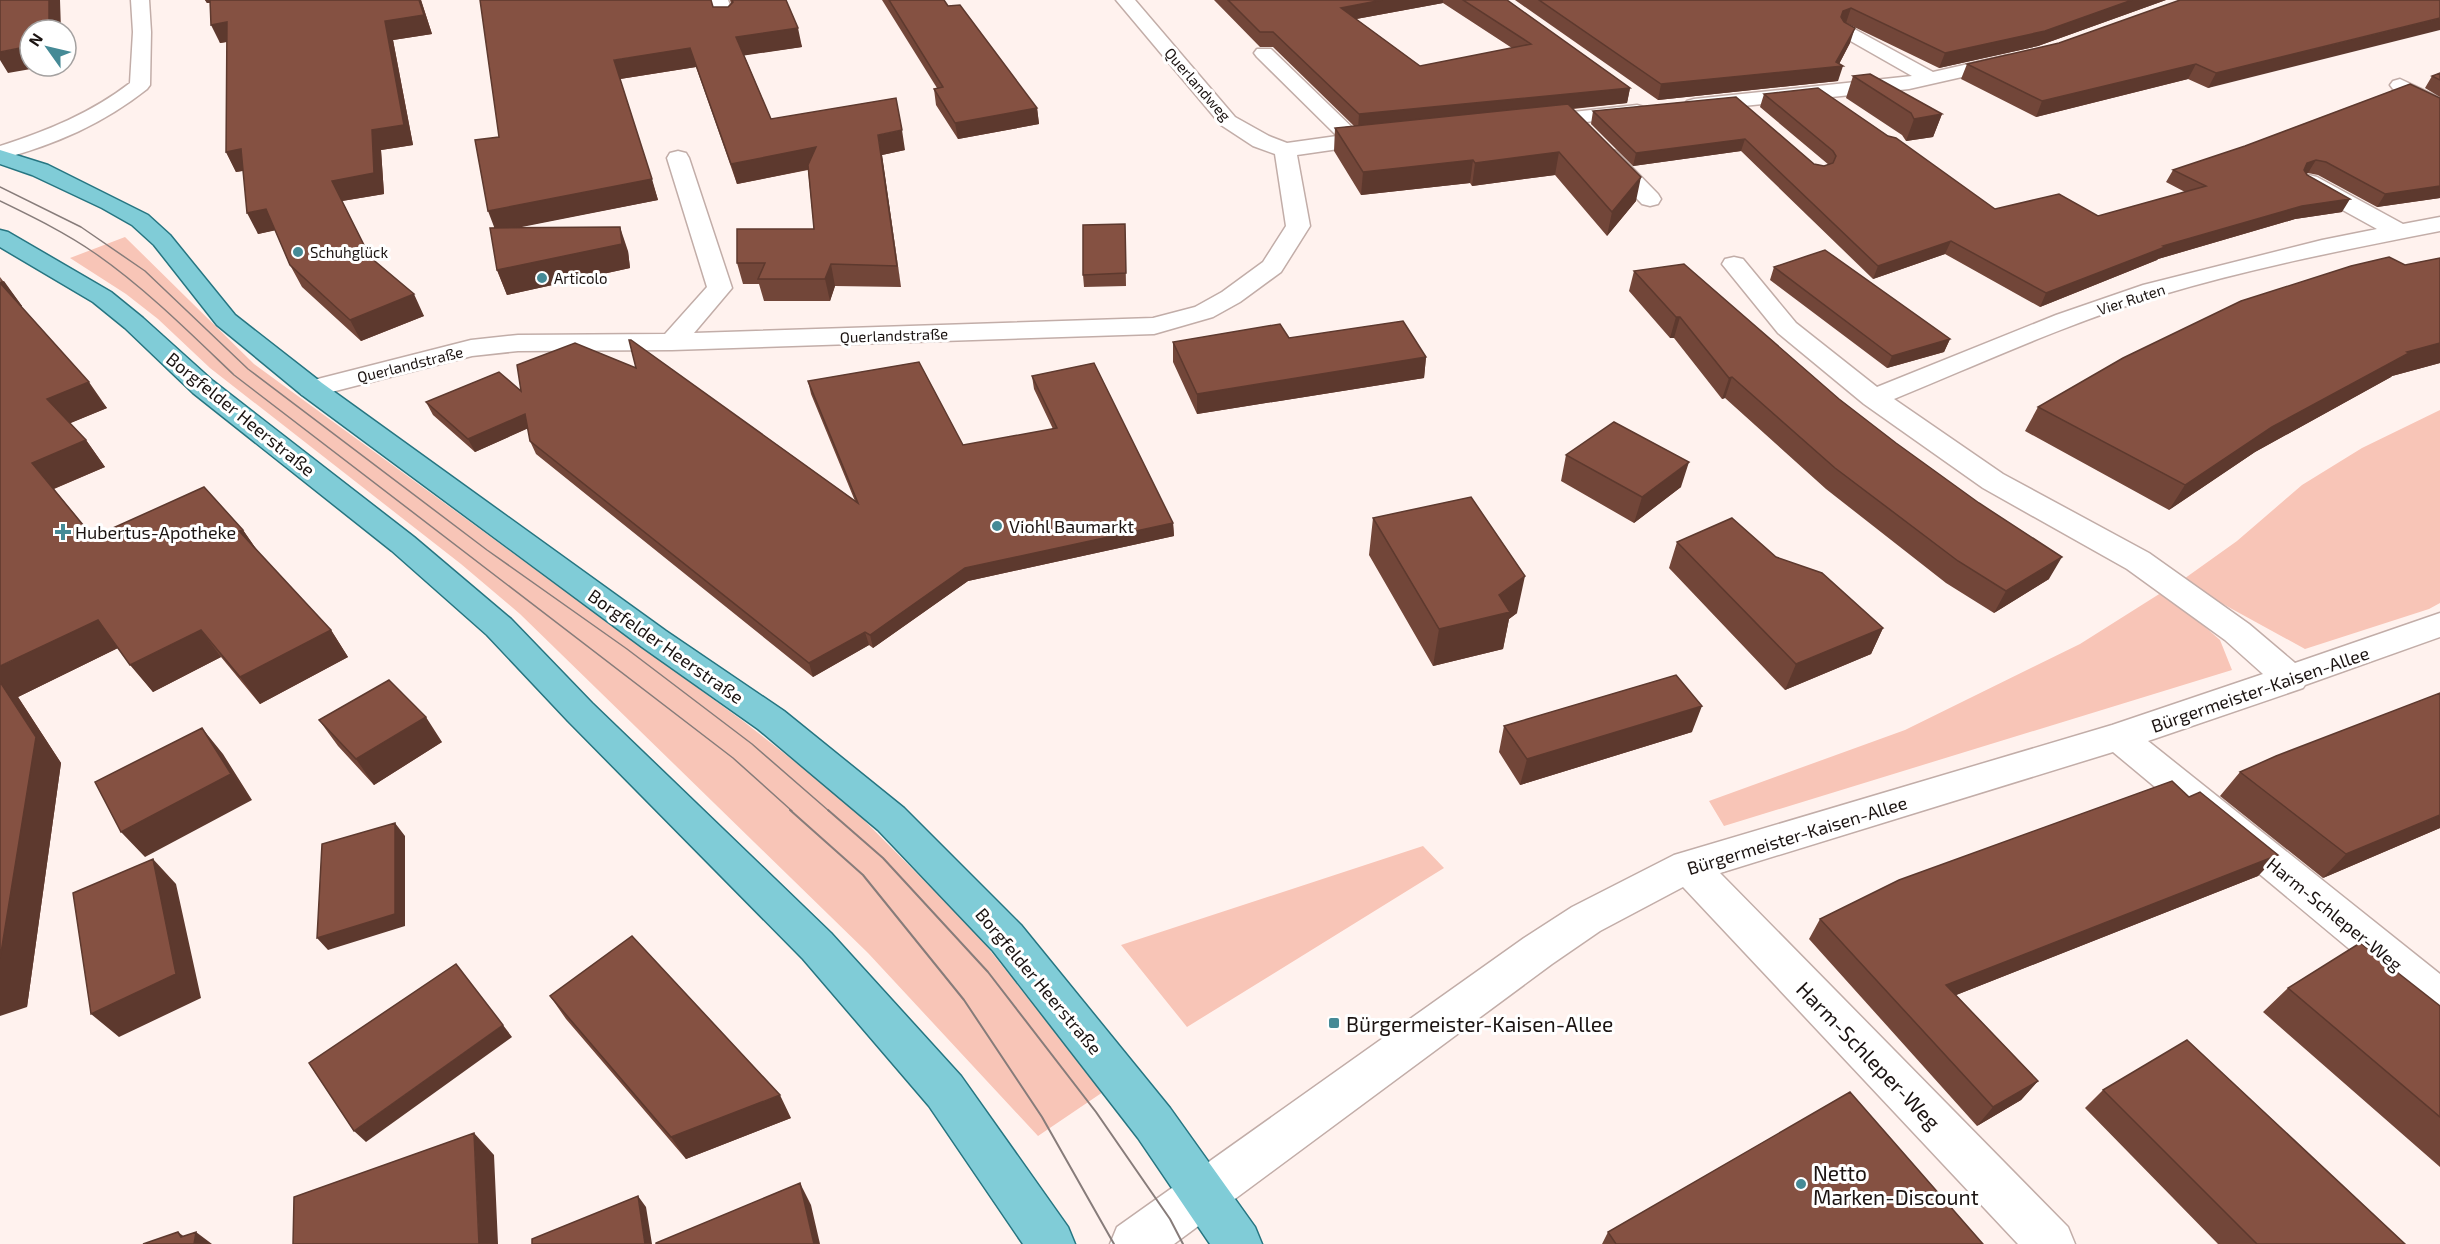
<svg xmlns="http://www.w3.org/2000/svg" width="2440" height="1244" viewBox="0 0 2440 1244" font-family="'Exo 2',sans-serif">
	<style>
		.green { fill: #f8c5b7 }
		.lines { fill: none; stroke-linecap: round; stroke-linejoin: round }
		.minor-casing { stroke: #c2ada8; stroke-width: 3 }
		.major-casing { stroke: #267581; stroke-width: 3 }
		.minor { fill: #fff; fill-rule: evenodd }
		.major { fill: #80ccd7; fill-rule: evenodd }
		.tram-far1 { stroke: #877c7a; stroke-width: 1.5 }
		.tram { stroke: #877c7a; stroke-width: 2 }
		.wall { fill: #724639; fill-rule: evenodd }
		.shaded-wall { fill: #5d392e }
		.building { fill: #855142; stroke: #5d392e; stroke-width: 1.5 }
		.poi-dot { fill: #458a96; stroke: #fff; stroke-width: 2 }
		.labels { text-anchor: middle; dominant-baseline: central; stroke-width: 6; stroke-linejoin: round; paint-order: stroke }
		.far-street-label { font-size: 15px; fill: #1b1311; stroke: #fff }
		.far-poi-label { font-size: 15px; fill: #1b1311; stroke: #fff; text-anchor: start }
		.street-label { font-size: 18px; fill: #1b1311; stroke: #fff }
		.poi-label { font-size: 18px; fill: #1b1311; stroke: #fff; text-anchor: start }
		.near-poi-label { font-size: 21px; fill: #1b1311; stroke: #fff; text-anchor: start }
		.near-street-label { font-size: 21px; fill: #1b1311; stroke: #fff }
	</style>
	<rect width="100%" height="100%" fill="#fff2ee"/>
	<path class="green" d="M125,237L254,364L743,721L846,802L976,933L1103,1092L1038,1136L868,953L520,614L461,564L210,368L158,319L126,294L70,258Z
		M2440,410V603L2429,609L2305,649L2181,581L2237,541L2302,485L2362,448Z
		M2164,591L2220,640L2232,670L1724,826L1709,801L1905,730L2080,644Z
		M1423,846L1444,868L1187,1027L1121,945Z"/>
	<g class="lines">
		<defs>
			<path id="minor" d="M131,0H149L151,32L150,85L147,89C104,123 53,146 0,159V146C47,131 91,113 130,83L133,32Z
				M710,0H728L735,19L733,23H719Z
				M1116,0H1135L1235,117L1269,136L1287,143L1337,136L1257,57L1254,53L1257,49H1271L1359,134L1380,131L1388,132L1391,137L1388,142L1380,143L1297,155L1310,226L1281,272L1240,302L1213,317L1154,334L672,350L518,351L472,356L312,397L302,395L298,389L302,383L471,340L518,335L665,334L707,287L667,158L670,153L678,151L686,153L689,158L732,288L694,333L1153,318L1195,307L1222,292L1263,262L1286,226L1275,154L1253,146L1221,125Z
				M1847,25L1933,72L2008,55L2015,57L2018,61L2015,65L1909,89L1694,111L1687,109L1684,105L1687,101L1694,99L1912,76L1840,35L1838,31L1840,27Z
				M2400,79L2440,98V112L2393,89L2390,85L2393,81Z
				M1637,105L1644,107L1647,111L1644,115L1536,128L1529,126L1526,122L1529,118L1536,116Z
				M1608,149L1616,151L1658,194L1661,199L1658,204L1650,206L1642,204L1600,161L1597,156L1600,151Z
				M2309,175L2317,177L2403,224L2440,217V231C2347,249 2252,268 2161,295C2070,322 1982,363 1894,399L2003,474L2149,553L2249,624L2295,663L2440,613V637L2305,685L2303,688L2148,741L2440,974V1018L2425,1012L2113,752L1720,873L2068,1227L2075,1244H2018L1683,887L1600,931L1552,964L1174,1244H1110L1117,1227L1524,938L1572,907L1674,855L2112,725L2263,674L2225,640L2127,569L1983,488L1864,404L1778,333L1722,264L1725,259L1734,257L1743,259L1796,323L1877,387L2056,315L2143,285L2322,240L2377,229L2301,187L2298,182L2301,177Z"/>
			<path id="major" d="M0,150L48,165L148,215L170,235L235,315L322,383L666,631L784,711L904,808L1021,925L1170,1108L1255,1227L1262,1244H1210L1138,1138L993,951L878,830L758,729L642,647L302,395L217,325L154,245L132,225L102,208L32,175L0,164Z
				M0,230L8,232L111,292L143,318L213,381L414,537L511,619L592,703L831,933L961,1076L1068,1227L1075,1244H1023L929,1106L803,959L568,721L487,635L392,551L193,393L125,328L93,302L0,247Z"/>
		</defs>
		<use href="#minor" class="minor-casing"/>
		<use href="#major" class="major-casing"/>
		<use href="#minor" class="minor"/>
		<use href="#major" class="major"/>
		<path class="tram-far1" d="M0,187L81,227L145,271L248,369L487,550L627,649L752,744L829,811
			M0,201C33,217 66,233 96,254C146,289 190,333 234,375L733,758L792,811"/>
		<path class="tram" d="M790,810L863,875L964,1000L1042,1117L1114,1244
			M828,810L883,858L988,972L1096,1112L1170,1219L1183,1244"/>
	</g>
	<path class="wall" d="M205,0H421L432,34L393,40L413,145L381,150L384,194L342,201L370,257L424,316L361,341L302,287L290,265L275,230L258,234L243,171L236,172L226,152L227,42L220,43L210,3H207Z
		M730,0H786L802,47L744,55L771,119L905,150L882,155L901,287L835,286L830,301H764L759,284H743L737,263L814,229L808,170L737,184L696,67L620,79L658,200L518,227L628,251L630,268L507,295L497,270L494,227L499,137L713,7H728L731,3Z
		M882,0H944L948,6L1037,108L1039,124L958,139L936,105L934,89L937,88Z
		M1214,0H1507L1630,88L1627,103L1573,109L1636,201L1607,236L1555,175L1472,186L1470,183L1361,195L1334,151L1335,128L1354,126L1273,47H1260ZM1443,3L1512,48L1420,66L1356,19Z
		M1515,0H2166L2038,46L1939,68L1846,23H1845L1850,43L1839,64L1838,81L1658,100Z
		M2440,0L2208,88L2188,79L2036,117L1961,79L1967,64L2059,43Z
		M2440,73V97L2425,88L2432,76Z
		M1853,76L1942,114L1933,137L1906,141L1902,135L1846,98Z
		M1764,94L1995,209L2098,216L2185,192L2166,182L2173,170L2440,98V198L2377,207L2318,175L2308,173L2306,174L2342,212L2295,219L2158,259L2157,260L2040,307L1945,254L1873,279L1741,151L1633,166L1591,124L1593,111L1736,97L1814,164L1824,166L1829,165L1760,107Z
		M1125,224L1126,286L1084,287L1083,275Z
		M2440,258V363L2392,376L2391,377L2255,452L2169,510L2025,431L2038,407L2405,265Z
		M1774,267L1950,339L1944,352L1887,368L1770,280Z
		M1634,271L1839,399L2049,579L1994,613L1946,583L1826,489L1725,398L1722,399L1674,338H1670L1629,291Z
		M0,277L22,306L21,307L107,408L70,423L86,440L105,467L54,489L93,537L243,530L259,553L331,630L348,657L260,704L221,657L153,692L118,648L18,697L61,763L27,1007Z
		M1289,338L1426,357L1424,378L1197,414L1173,362V342Z
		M1032,376L1173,523L1174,536L968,581L873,648L869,645L813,677L536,454L530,441L528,428L475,452L433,415L426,402L521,391L855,501L811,394L808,381L963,445L1053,429L1034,389Z
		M1566,455L1681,487L1634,523L1561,481Z
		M1373,518L1517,613L1509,619L1503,649L1433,666L1369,555Z
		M1677,542L1776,557L1883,628L1871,654L1785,690L1669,568Z
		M319,720L442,742L374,785L338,746Z
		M1504,726L1692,732L1520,785L1499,752Z
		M2240,772L2440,828L2323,878L2220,796Z
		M2189,797L2278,855L2258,876L1956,995L2038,1081L2021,1100L1977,1126L1809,939L1820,919Z
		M2288,988L2440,1006V1167L2263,1012Z
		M550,996L791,1118L686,1159L566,1019Z
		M2103,1090L2405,1244H2218L2085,1108Z
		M1608,1232L1983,1244H1602Z"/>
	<path class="shaded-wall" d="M49,0H60L61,30H49Z
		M205,0H218L219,2L207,3Z
		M419,0H421L432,34L393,40L413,145L381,150L384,194L342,201L332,181L372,130L385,21Z
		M1382,0H1443V3L1340,22L1341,8Z
		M2132,0H2166L2038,46L1939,68L1945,53Z
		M1851,8L1846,23L1838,26L1843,11Z
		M2440,18V30L2208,88L2216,73Z
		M227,22L237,40L220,43L211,25Z
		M798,28L802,47L741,56L736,37Z
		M1855,28L1850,43L1838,66H1843L1838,81L1658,100L1661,84L1836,62Z
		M30,46V66H48L8,73L0,60V52Z
		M690,48L696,67L620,79L614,60Z
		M2196,64L2188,79L2036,117L2042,101Z
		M1630,88L1627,103L1358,130L1359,114Z
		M1037,108L1039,124L958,139L955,123Z
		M1942,114L1933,137L1906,141L1914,119Z
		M902,130L905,150L882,155L901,287L878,135Z
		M1745,139L1741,151L1633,166L1636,153Z
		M816,147L820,167L737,184L731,164Z
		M241,149L252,169L236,172L226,152Z
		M1559,152L1555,175L1472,186L1475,163Z
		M1473,160L1470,183L1361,195L1363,172Z
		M2316,160L2308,173L2299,176L2307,163Z
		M1641,177L1636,201L1607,236L1612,212Z
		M652,179L658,200L496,232L488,211Z
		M2440,186V198L2377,207L2385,194Z
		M2350,199L2342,212L2295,219L2158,259L2157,260L2040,307L2046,293L2163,246L2302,206Z
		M266,209L277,230L258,234L247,213Z
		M620,227L628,251L630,268L507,295L497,270Z
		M1951,241L1945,254L1873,279L1878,266Z
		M831,264L835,286L830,301L825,279Z
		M4,281L22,306L18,308L0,283V282Z
		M414,294L424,316L361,341L350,320Z
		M1676,317H1680L1674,338H1670Z
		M1950,339L1944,352L1887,368L1892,356Z
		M2440,343V363L2392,376L2391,377L2255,452L2169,510L2185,485L2272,427L2407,352Z
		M1426,357L1424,378L1197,414V394Z
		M1732,377L1725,398L1722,399L1729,378Z
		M89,382L107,408L66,425L47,399Z
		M525,414L531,427L475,452L468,439Z
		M86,440L105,467L53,489L32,463Z
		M1689,462L1681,487L1634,523L1642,497Z
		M1173,523L1174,536L968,581L873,648L870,635L965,568Z
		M243,530L261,556L239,531Z
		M2062,557L2049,579L1994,613L2006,591Z
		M1525,576L1517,613L1509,619L1503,649L1433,666L1439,629L1499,595Z
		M98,620L120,647L18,697L61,763L27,1007L0,1016V666Z
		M1883,628L1871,654L1785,690L1796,664Z
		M201,630L221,657L153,692L130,665Z
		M331,630L348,657L260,704L240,677Z
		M865,632L869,645L813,677L809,663Z
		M1702,706L1692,732L1520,785L1527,759Z
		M426,717L442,742L374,785L356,759Z
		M202,728L223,754L252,800L145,857L121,832Z
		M2440,815V828L2323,878L2346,854Z
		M395,823L405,836V926L328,950L317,938Z
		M2278,855L2258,876L1931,1005L1946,985Z
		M153,859L176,884L201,998L119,1037L91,1014Z
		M503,1025L512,1037L366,1142L354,1131Z
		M2038,1081L2021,1100L1977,1126L1993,1107Z
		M780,1095L791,1118L686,1159L671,1137Z
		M474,1133L494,1155L498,1244H479Z
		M800,1183L811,1205L820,1244H814Z
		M638,1196L646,1207L652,1244H645Z
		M178,1232L194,1244L196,1232L212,1244H190L181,1237Z"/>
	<path class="building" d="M0,0H49V30H30V46L0,52Z
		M210,0H419L424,15L385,21L404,125L372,130L374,173L332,181L370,257L414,294L350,320L290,265L266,209L247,213L241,149L226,152L227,22L211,25Z
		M480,0H711L713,7H728L733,2L732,0H786L798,28L736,37L771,119L896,98L902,130L878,135L897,266L831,264L825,279H758L765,263H737V229H814L808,165L816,147L731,164L690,48L614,60L652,179L488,211L475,140L499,137Z
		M889,0H944L948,6L960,5L1037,108L955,123L934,89L943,87Z
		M1228,0H1382L1341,8L1420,66L1531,44L1463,0H1507L1630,88L1359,114L1273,32H1260Z
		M1539,0H2132L2045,31L1945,53L1851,8L1843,11L1841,17L1844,22L1855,28L1836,62L1843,66L1661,84Z
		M2180,0H2440V18L2216,73L2196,64L2042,101L1967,64L2059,43Z
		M2440,73V80L2432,76Z
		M1870,74L1942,114L1914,119L1911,113L1853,76Z
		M2410,84L2440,98V186L2385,194L2326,162L2316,160L2307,163L2304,170L2307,175L2350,199L2302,206L2163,246L2165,247L2046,293L1951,241L1878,266L1745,139L1636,153L1593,111L1736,97L1814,164L1824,166L1833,163L1836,156L1833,151L1764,94L1818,88L1888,136L1896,138L1995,209L2059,194L2098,216L2206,186L2173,170L2245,146Z
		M1568,104L1641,177L1612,212L1559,152L1475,163L1473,160L1363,172L1335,128Z
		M1125,224L1126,273L1083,275V225Z
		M620,227L622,244L497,270L490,228Z
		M1825,250L1950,339L1892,356L1774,267Z
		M2389,257L2405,265L2440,258V343L2407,352L2409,353L2272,427L2185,485L2038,407L2123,358L2241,301L2351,266Z
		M1684,264L1839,399L1896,443L1979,503L2062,557L2006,591L1958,561L1835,468L1732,377L1729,378L1680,317H1676L1634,271Z
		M0,283L89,382L47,399L86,440L32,463L93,537L204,487L243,530L239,531L331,630L240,677L201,630L130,665L98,620L0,666Z
		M1403,321L1426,357L1197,394L1173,342L1280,324L1289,338Z
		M629,340H631L858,503L808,381L919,362L963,445L1057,428L1032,376L1094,363L1173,523L965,568L870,635L865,632L809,663L530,441L525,414L468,439L426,402L499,372L521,391L517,365L575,343L636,368Z
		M1614,422L1689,462L1642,497L1566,455Z
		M1471,497L1525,576L1499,595L1510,612L1439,629L1373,518Z
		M1732,518L1776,557L1822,573L1883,628L1796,664L1677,542Z
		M1676,675L1702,706L1527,759L1504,726Z
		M389,680L426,717L356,759L319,720Z
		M0,682L36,737L0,959Z
		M2440,693V815L2346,854L2240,772L2276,756Z
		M202,728L231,774L121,832L95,782Z
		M2172,781L2189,797L2200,792L2278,855L1946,985L2038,1081L1993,1107L1820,919L1899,880Z
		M395,823V914L317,938L322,844Z
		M153,859L176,974L91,1014L73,893Z
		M632,936L780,1095L671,1137L550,996Z
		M2360,943L2440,1006V1117L2288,988Z
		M456,964L503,1025L354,1131L309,1063Z
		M2187,1040L2405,1244H2257L2103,1090Z
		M1850,1092L1983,1244H1616L1608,1232Z
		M474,1133L479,1244H293L294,1197Z
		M800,1183L814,1244H656V1243Z
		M638,1196L645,1244H532V1239Z
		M178,1232L181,1237L196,1232L194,1244H143Z"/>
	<g class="poi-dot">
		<circle cx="298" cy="252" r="6"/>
		<circle cx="542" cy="278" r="6"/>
		<circle cx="997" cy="526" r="6"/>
		<path d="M60 523h6v6h6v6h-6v6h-6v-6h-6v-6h6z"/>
		<rect x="1328" y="1017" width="12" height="12" rx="3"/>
		<circle cx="1801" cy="1184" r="6"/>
	</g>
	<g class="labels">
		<g class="far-street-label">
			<text transform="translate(1198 84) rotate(49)">Querlandweg</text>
			<text transform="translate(2131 299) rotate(-18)">Vier Ruten</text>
			<text transform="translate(894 335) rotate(-2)">Querlandstraße</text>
			<text transform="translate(410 364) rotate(-14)">Querlandstraße</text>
		</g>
		<g class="far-poi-label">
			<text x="310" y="252">Schuhglück</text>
			<text x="554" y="278">Articolo</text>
		</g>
		<g class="street-label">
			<text transform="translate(241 414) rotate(39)">Borgfelder Heerstraße</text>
			<text transform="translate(666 646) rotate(35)">Borgfelder Heerstraße</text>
			<text transform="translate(2260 689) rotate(-19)">Bürgermeister-Kaisen-Allee</text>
			<text transform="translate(1797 835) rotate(-17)">Bürgermeister-Kaisen-Allee</text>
			<text transform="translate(2335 914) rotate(39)">Harm-Schleper-Weg</text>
			<text transform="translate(1039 981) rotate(50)">Borgfelder Heerstraße</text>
		</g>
		<g class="poi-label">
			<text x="1009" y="526">Viohl Baumarkt</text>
			<text x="75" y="532">Hubertus-Apotheke</text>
		</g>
		<g class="near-poi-label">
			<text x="1346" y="1023">Bürgermeister-Kaisen-Allee</text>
			<text x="1813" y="1172">Netto<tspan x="1813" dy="24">Marken-Discount</tspan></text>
		</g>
		<g class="near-street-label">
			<text transform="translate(1869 1055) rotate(46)">Harm-Schleper-Weg</text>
		</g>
	</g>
	<g transform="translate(48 48) rotate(304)"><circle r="28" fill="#ffffff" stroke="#a4a1a0" stroke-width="1.5"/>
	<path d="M0-4.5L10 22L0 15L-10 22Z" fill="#458a96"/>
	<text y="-9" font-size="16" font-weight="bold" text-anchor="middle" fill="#1b1311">N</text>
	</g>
</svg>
